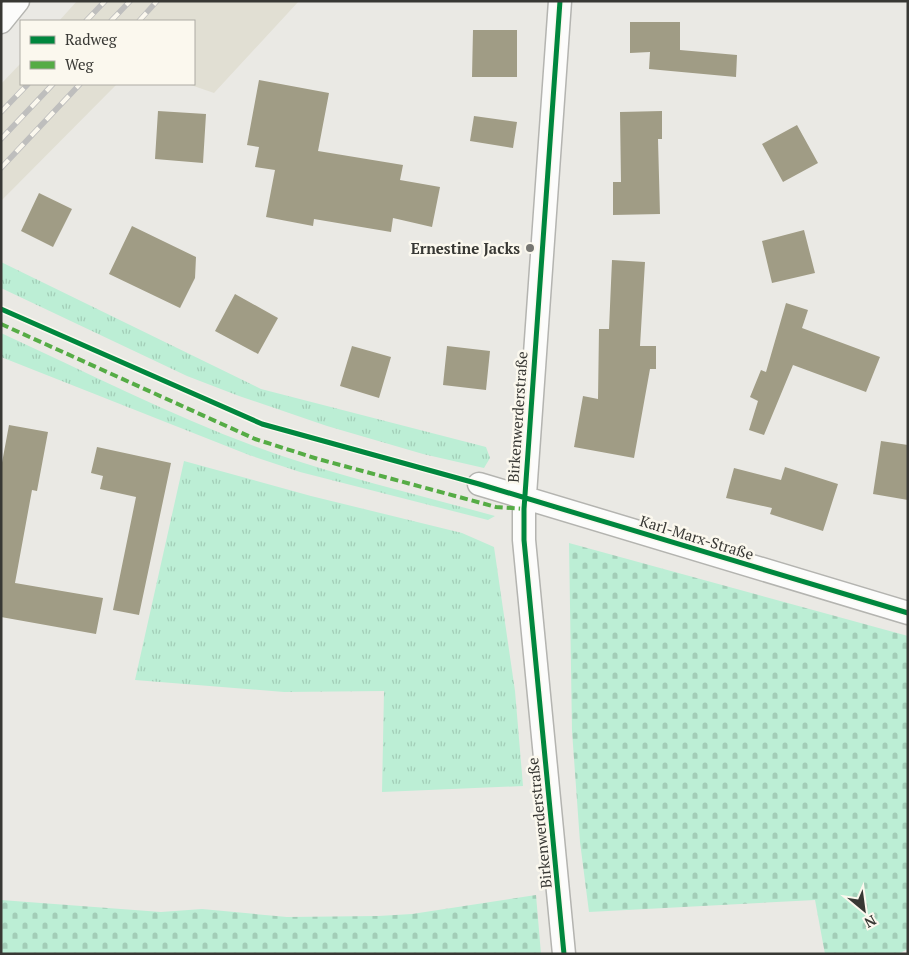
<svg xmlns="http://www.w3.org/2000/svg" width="909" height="955" viewBox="0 0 909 955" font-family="'PT Serif',serif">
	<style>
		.built { fill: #e1dfd3 }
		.grass { fill: url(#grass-tufts) }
		.cemetery { fill: url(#cemetery-stones) }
		.building { fill: #a09c85 }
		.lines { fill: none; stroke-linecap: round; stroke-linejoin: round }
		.minor-casing { stroke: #b4b4b0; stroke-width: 25 }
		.minor { stroke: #fcfcfb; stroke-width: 22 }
		.rail-casing { stroke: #bebebd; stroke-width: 5.5 }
		.rail { stroke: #fbf8ee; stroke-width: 4; stroke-dasharray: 11; stroke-linecap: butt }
		.quiet { stroke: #55ac45; stroke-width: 4; stroke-dasharray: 8 4; stroke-linecap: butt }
		.cycleway-casing { stroke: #fbf8ee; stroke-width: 8 }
		.cycleway { stroke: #00873e; stroke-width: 5 }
		.poi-dot { fill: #767672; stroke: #fbf8ee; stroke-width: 2 }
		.labels { text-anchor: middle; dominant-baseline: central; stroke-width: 5; stroke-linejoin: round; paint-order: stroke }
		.poi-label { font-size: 15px; font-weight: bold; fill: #383834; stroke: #fbf8ee; text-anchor: end }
		.street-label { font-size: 15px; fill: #383834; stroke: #fbf8ee }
	</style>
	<defs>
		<pattern id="grass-tufts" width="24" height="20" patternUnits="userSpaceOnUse" patternTransform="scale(1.25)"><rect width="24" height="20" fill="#bceed5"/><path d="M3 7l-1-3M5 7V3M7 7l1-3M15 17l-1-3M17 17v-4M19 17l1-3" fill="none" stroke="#a2cdb7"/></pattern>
		<pattern id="cemetery-stones" width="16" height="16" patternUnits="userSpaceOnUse" patternTransform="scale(1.25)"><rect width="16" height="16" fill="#bceed5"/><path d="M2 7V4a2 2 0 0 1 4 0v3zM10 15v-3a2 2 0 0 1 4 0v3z" fill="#a2cdb7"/></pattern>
	</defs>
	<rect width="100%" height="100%" fill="#eae9e4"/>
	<path class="built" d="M77,1H299L214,93L188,84H194V21H59Z
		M21,63V84H117L1,201V84Z"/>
	<path class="grass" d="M1,262L261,389L486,447L490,458L484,468L423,454L327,426L239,396L187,376L1,288Z
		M1,333C93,375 183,422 279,455C350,479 423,496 495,516L488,520L300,472L249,455L1,357Z
		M184,461L311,496L462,533L494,547L515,691L523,786L382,792L384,691L284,692L135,680Z"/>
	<path class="cemetery" d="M569,543L908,636V949L898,954H825L815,900L589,912L580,842L572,731Z
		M536,895L541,954H1V900L161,912L202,909L287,917L378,916L412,914Z"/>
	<path class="building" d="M630,22H680V50L737,55L736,77L649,69L650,52L630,53Z
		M473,30H517V77H472Z
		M259,80L329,93L318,151L403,165L400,180L440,187L432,227L393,218L391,232L314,219L313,226L266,217L275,170L255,167L259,147L247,145Z
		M158,111L206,114L203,163L155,159Z
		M662,111V139H658L660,214L613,215V182H621L620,112Z
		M474,116L517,122L513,148L470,141Z
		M797,125L818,163L783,182L762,144Z
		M39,193L72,209L53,247L21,231Z
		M132,226L196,257L195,278L180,308L109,274Z
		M804,230L815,273L772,283L762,241Z
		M612,260L645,262L640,346H656V369H650L634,458L574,447L583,396L598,399L599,329H609Z
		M235,294L278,318L258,354L215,331Z
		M786,303L808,310L802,328L880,357L866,392L793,365L764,435L749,430L758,401L750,397L761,370L766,372Z
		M352,346L391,357L379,398L340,386Z
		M447,346L490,351L486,390L443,385Z
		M9,425L48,432L37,491L32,490L15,583L103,598L96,634L1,617V468Z
		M881,441L908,445V500L873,494Z
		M97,447L171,463L139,615L113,610L136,497L100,489L103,476L91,473Z
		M785,467L838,484L823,531L770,514L772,508L726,498L734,468L781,480Z"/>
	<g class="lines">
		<defs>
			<path id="minor" d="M560,1L524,509V540L564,954
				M1,22L18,1
				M479,484L908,613"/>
		</defs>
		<use href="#minor" class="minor-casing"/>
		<use href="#minor" class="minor"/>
		<defs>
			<path id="rail" d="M86,21L105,1
				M111,21L130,1
				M139,21L157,1
				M1,112L28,84
				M1,139L53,84
				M1,168L80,84"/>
		</defs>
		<use href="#rail" class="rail-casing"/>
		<use href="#rail" class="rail"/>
		<path class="quiet" d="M1,324L255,439L318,459L496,507L524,509"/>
		<defs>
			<path id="cycleway" d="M560,1L524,509V540L564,954
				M1,309L262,424L479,484L908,613"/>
		</defs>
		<use href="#cycleway" class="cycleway-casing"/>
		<use href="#cycleway" class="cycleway"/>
	</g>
	<circle class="poi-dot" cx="530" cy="248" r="5"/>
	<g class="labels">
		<g class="poi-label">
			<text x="520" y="248">Ernestine Jacks</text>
		</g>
		<g class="street-label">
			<text transform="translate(517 417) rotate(-86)">Birkenwerderstraße</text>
			<text transform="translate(697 537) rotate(17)">Karl-Marx-Straße</text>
			<text transform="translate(539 823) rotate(-96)">Birkenwerderstraße</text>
		</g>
	</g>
	<rect width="909" height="955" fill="none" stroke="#383834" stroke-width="5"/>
	<rect x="20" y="20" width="175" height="65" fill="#fbf8ee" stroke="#adaba4"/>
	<rect x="30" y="36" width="25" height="8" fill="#00873e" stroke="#adaba4"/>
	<text x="65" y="45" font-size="15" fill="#383834">Radweg</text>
	<rect x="30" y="61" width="25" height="8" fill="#55ac45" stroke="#adaba4"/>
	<text x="65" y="70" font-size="15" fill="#383834">Weg</text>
	<g transform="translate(864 910) rotate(151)" stroke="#fbf8ee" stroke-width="4" paint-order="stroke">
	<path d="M0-4L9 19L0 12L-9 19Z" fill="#383834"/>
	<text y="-8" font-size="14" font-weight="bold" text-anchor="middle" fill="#383834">N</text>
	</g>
</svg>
